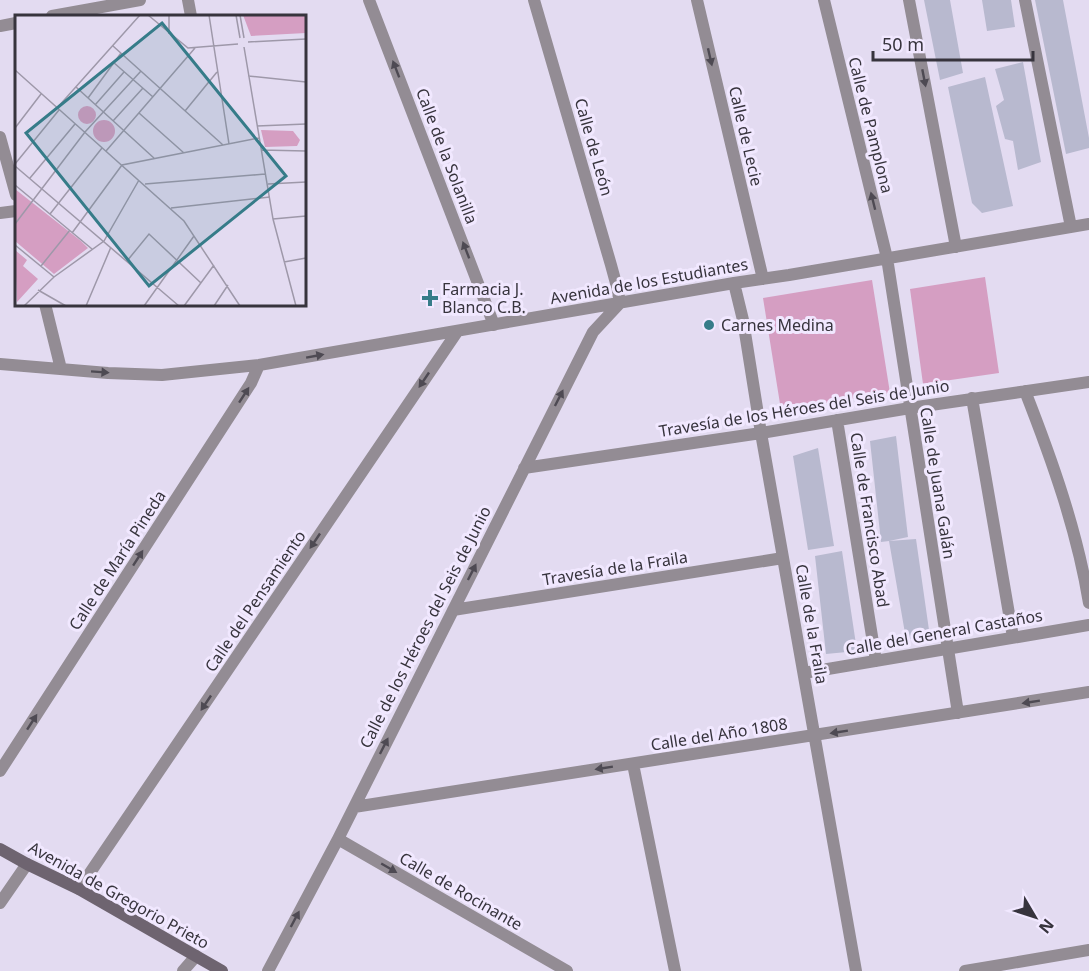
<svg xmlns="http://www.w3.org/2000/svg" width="1089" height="971" viewBox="0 0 1089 971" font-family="'Noto Sans',sans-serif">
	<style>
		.green { fill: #d59ec2 }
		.building { fill: #b8b9cf }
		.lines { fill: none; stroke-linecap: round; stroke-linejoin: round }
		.street { stroke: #938c94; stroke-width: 12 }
		.secondary { stroke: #6e6470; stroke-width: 12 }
		.oneway { fill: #4e4a53 }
		.poi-dot { fill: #367c89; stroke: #f1e8ff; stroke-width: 2 }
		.labels { text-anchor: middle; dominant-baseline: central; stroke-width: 6; stroke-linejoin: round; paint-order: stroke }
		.street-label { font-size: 16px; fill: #37343d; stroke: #f1e8ff }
		.poi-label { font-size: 16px; fill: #37343d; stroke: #f1e8ff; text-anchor: start }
		.inset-road { fill: none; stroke: #9e98a9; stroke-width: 1.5 }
		.view { fill: #367c89; fill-opacity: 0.15; stroke: #367c89; stroke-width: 3 }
		.inset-edge { fill: none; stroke: #37343d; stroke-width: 3 }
	</style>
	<rect width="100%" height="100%" fill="#e3dbf1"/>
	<path class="green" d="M985,277L999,373L923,384L910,289Z
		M872,280L890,393L781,410L763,298Z"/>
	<path class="building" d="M924,0H950L963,73L940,80Z
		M982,0H1011L1015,27L987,31Z
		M1035,0H1063L1089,138V148L1066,154Z
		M1023,62L1041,162L1018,170L1013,141L1005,139L996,106L1004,100L995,69Z
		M985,77L1013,206L982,213L972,203L948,87Z
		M896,436L908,537L889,541L916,539L930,637L906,639L889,541L881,542L870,441Z
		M818,448L834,546L808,550L793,456Z
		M842,551L857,651L826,654L815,556Z"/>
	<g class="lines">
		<path class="street" d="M188,0L191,16
			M369,0L494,325
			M697,0L763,279
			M824,0L887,258L958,713
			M909,0L956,247
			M1025,0L1071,227
			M52,16L140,0
			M0,26L16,23
			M0,137L16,195
			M0,213L16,211
			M734,283L743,320L761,433L856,971
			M45,304L61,369
			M0,364L108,373L162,375L259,365L734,283L789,275L1089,224
			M1025,391C1052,460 1077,530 1089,603
			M972,398L1013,637
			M837,420L876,661
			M524,468L761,433L910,408L1089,382
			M453,610L783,558
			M804,673L1089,625
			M633,764L675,971
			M0,771L251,383L259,365
			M354,807L1089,692
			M338,839L567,971
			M79,889L457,332
			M0,903L27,864
			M183,971L196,956
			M268,971L338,839L593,332L620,303L617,287L611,265L534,0
			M965,971L1089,950"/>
		<path class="secondary" d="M0,849L27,864L79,889L222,971"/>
	</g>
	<defs><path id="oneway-solid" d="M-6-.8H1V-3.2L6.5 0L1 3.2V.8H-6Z" transform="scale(1.5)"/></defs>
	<g class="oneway">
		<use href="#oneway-solid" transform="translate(710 57) rotate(77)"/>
		<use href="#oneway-solid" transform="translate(396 69) rotate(-111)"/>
		<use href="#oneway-solid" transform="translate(924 78) rotate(79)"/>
		<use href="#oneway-solid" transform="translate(873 201) rotate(-104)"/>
		<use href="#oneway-solid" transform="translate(466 250) rotate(-111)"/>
		<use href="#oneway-solid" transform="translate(315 356) rotate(-10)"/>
		<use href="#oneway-solid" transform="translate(100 372) rotate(4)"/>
		<use href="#oneway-solid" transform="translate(424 380) rotate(124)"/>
		<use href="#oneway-solid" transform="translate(244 395) rotate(-57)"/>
		<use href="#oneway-solid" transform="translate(559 398) rotate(-63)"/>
		<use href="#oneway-solid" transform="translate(315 541) rotate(124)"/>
		<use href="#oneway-solid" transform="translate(138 558) rotate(-57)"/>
		<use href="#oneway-solid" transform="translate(472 572) rotate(-63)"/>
		<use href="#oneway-solid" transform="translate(1031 702) rotate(171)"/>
		<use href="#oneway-solid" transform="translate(206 703) rotate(124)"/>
		<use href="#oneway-solid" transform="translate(32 722) rotate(-57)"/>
		<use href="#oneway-solid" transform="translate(839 732) rotate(171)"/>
		<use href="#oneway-solid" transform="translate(384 746) rotate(-63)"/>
		<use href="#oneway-solid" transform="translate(604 768) rotate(171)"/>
		<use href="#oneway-solid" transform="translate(389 868) rotate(30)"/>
		<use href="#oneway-solid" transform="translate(295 919) rotate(-62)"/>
	</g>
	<g class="poi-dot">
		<path d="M427 289h6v6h6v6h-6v6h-6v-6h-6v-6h6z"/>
		<circle cx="709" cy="325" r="6"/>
	</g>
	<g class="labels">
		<g class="street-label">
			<text transform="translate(871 125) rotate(76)">Calle de Pamplona</text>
			<text transform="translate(746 136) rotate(77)">Calle de Lecie</text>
			<text transform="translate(594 147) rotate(74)">Calle de León</text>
			<text transform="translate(447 156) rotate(69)">Calle de la Solanilla</text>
			<text transform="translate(649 281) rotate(-10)">Avenida de los Estudiantes</text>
			<text transform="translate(804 408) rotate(-9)">Travesía de los Héroes del Seis de Junio</text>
			<text transform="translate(938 483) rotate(81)">Calle de Juana Galán</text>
			<text transform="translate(870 520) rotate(81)">Calle de Francisco Abad</text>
			<text transform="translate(117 560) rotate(-57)">Calle de María Pineda</text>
			<text transform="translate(615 568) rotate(-9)">Travesía de la Fraila</text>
			<text transform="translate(255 601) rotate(-56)">Calle del Pensamiento</text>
			<text transform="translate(812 624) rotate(80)">Calle de la Fraila</text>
			<text transform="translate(425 627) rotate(-63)">Calle de los Héroes del Seis de Junio</text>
			<text transform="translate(944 632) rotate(-10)">Calle del General Castaños</text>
			<text transform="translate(719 734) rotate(-9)">Calle del Año 1808</text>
			<text transform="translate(461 891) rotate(30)">Calle de Rocinante</text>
			<text transform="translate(119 895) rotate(29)">Avenida de Gregorio Prieto</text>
		</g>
		<g class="poi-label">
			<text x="442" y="289">Farmacia J.<tspan x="442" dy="18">Blanco C.B.</tspan></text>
			<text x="721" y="325">Carnes Medina</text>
		</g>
	</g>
	<g transform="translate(15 15)">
		<rect width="291" height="291" fill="#e3dbf1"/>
		<path d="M228,0H291V18L236,21ZM63 100a9 9 0 1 1 18 0a9 9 0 1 1-18 0ZM78 116a11 11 0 1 1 22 0a11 11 0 1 1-22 0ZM246,115L278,116L285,125L282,131L250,132ZM0,174L66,226L73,233L39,259L0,226ZM0,235L12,245L8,251L23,264L2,287Z" fill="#d59ec2"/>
		<path class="inset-road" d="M133,0L173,33L223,29M194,0L214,129M221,0L225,23M225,0L229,23M154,19V0M233,27L291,24M98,31L208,130M229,32L258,204L281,291M98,47L138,82M0,55L169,206L225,291M233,61L291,67M61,72L140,144M73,83L106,38M80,90L109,57M42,93L125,0M170,96L202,57M124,98L169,138M98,106L128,73M242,111L291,109M0,113L26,79M246,135L291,136M91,136L180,33M0,149L44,95M0,151L164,291M15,163L60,109M130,169L250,159M253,169L291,167M0,170L77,234M156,193L255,182M35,199L87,133M258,204L291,201M0,209L70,117L126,56M57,218L107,150L244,123M0,230L39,262M112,246L134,219L186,268M269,247L291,243M26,251L55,215M23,275L51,291M9,291L39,262L89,226L124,165M71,291L96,232M129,291L179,221M169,291L199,250M199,291L213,270"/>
		<path class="view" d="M147,8L271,161L134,271L11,118Z"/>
		<rect width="291" height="291" class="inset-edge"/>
	</g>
	<g transform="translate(1035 917) rotate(129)" stroke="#f1e8ff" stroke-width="4.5" paint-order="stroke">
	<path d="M0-4.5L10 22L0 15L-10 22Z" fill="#37343d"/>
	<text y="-9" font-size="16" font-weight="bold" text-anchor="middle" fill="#37343d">N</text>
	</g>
	<path d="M873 51v9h160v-9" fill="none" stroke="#37343d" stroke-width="3"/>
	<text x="882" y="51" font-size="18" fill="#37343d" stroke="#f1e8ff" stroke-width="4.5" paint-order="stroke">50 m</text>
</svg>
